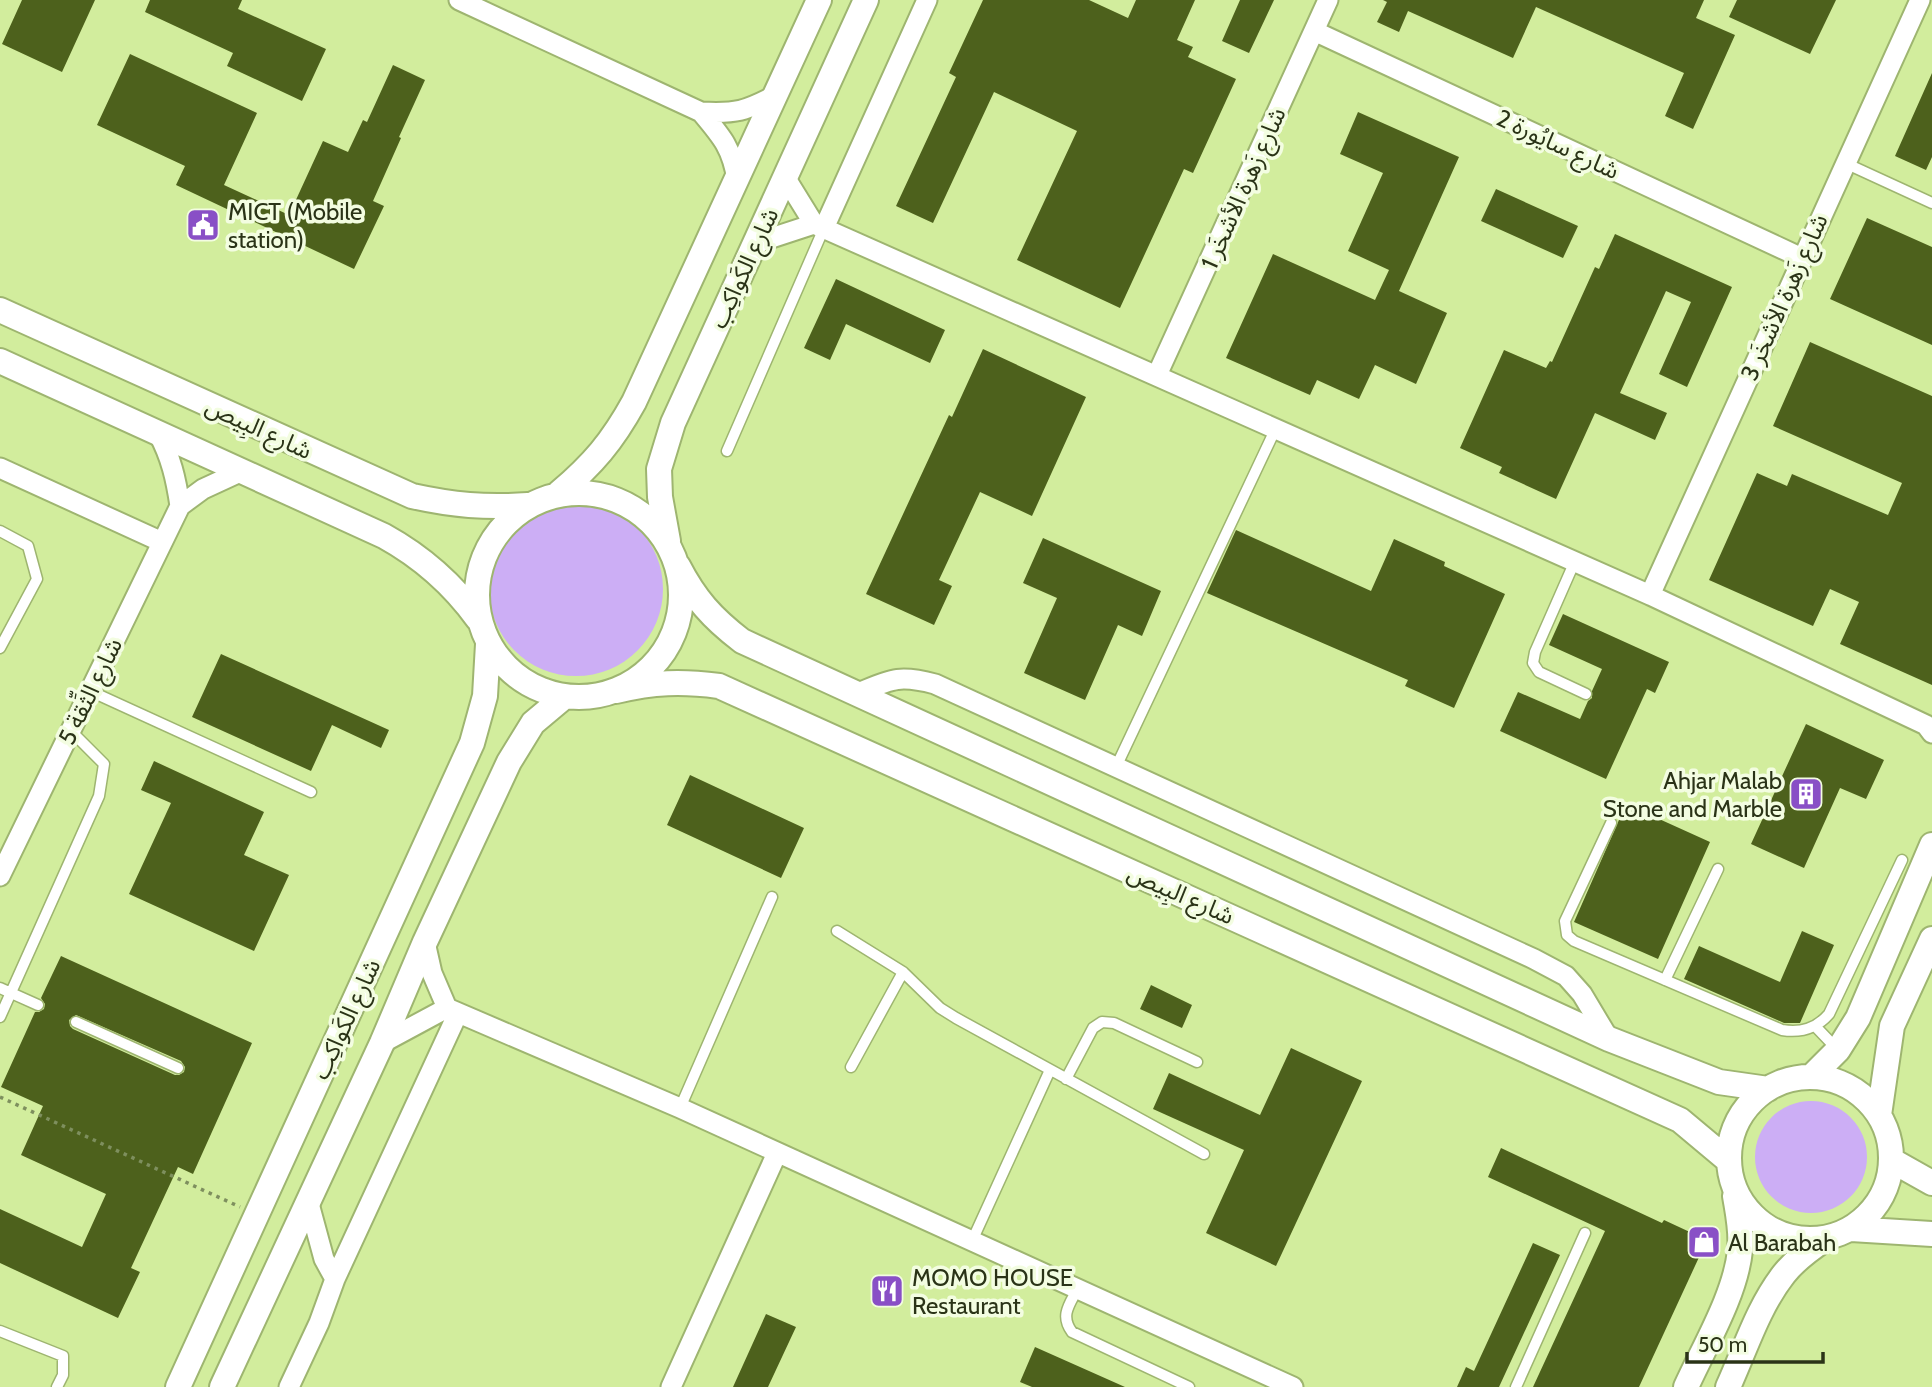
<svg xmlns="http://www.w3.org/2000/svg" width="1932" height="1387" viewBox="0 0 1932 1387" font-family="Cabin,'Noto Sans Arabic',sans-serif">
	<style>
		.built { fill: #d2ed9d }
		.green { fill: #ccaef5 }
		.building { fill: #4d611c; fill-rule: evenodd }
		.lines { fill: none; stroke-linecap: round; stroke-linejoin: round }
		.service-casing { stroke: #9eb570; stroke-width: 13 }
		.minor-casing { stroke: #9eb570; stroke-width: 23 }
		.tertiary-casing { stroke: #9eb570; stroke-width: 28 }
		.path { stroke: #7e8f5e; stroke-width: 3.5; stroke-dasharray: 3.5 5; stroke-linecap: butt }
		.service { stroke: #fff; stroke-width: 10 }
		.minor { stroke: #fff; stroke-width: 19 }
		.tertiary { stroke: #fff; stroke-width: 24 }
		.labels { text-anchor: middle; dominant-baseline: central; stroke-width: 7; stroke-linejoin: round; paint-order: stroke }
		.street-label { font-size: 24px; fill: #2a3317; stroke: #f3fde1 }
		.poi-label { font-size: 24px; fill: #2a3317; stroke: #f3fde1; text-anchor: start }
	</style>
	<rect width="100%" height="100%" fill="#def7af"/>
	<path class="built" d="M0,0H1932V1387H0Z"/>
	<path class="green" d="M489 589a87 87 0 1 1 174 0a87 87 0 1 1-174 0Z
		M1755 1157a56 56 0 1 1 112 0a56 56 0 1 1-112 0Z"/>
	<path class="building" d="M22,0H95L62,72L2,44Z
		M150,0H242L238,9L326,49L302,101L227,66L233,53L145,12Z
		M983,0H1089L1128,18L1136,0H1195L1177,40L1193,47L1188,57L1236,79L1193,173L1184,169L1120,308L1017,260L1077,131L994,92L933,223L896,206L956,77L949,73Z
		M1240,0H1274L1249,53L1222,41Z
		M1383,0H1704L1696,18L1735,35L1693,129L1665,116L1684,73L1536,7L1513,58L1408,11L1399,32L1377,22L1387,2Z
		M1737,0H1836L1810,54L1729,17Z
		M130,54L257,113L224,185L289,215L323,141L348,152L363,120L367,122L393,65L425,80L399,137L401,138L373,201L384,206L354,269L176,185L185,166L97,125Z
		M1932,73V157L1926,170L1895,156Z
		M1358,112L1459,157L1399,291L1447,313L1416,384L1375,365L1359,399L1317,380L1310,395L1226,358L1273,254L1375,300L1389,270L1348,251L1383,173L1340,154Z
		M1496,189L1578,226L1563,258L1481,221Z
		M1867,218L1932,247V345L1830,299Z
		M1615,234L1732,287L1687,387L1659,374L1691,302L1666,291L1620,393L1667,413L1655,440L1595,413L1556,499L1499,473L1502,467L1460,448L1504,350L1546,368L1550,361L1552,362L1595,267L1599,269Z
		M836,279L945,330L930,363L846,324L830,360L804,348Z
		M1810,342L1932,396V685L1840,644L1859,602L1830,589L1813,626L1709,580L1757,473L1787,486L1792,474L1888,515L1902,483L1773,426Z
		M983,349L1086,397L1032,516L980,492L939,580L952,586L934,625L866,594L949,415L952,417Z
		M1236,530L1371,591L1394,539L1445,562L1444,566L1505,594L1454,708L1405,686L1408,680L1207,593Z
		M1043,538L1161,591L1142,636L1118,625L1085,700L1024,673L1057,598L1023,583Z
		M1563,614L1669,662L1655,693L1647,689L1606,779L1500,731L1518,692L1580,719L1588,701L1592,698V691L1602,669L1549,645Z
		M221,654L389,730L381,748L332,725L311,771L192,717Z
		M1806,724L1884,760L1866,799L1840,788L1804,868L1751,844Z
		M154,761L264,812L244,855L289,875L254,951L129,894L171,803L141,790Z
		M690,775L804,828L781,878L667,825Z
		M1626,804L1710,842L1658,959L1574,922Z
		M1802,931L1834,945L1800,1023H1784L1684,979L1699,946L1780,982Z
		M61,956L252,1043L193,1174L178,1167L131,1268L140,1272L118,1318L0,1263V1209L82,1247L106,1194L21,1155L43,1106L1,1087L35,1012H39L44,1009L45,1004L41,998ZM76,1015L181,1061L185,1067L184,1072L179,1075H175L73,1029L70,1026L69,1020Z
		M1151,985L1192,1005L1182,1028L1140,1009Z
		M1291,1048L1362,1081L1276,1266L1206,1233L1244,1150L1153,1109L1169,1073L1260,1115Z
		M1501,1148L1662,1223L1664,1220L1707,1240L1639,1387H1533L1605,1231L1488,1177Z
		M1533,1243L1560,1255L1499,1387H1457L1466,1367L1474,1371Z
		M766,1314L796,1327L768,1387H733Z
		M1035,1347L1125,1387H1032L1020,1382Z"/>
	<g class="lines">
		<defs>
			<path id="service" d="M1845,163L1932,203
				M727,451L824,228
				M0,531L28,546L37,579L0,648
				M1575,561L1535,652L1533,663L1539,672L1586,694
				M90,691L311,792
				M1116,767L1276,428
				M1611,823L1565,921L1567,935L1574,941L1782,1030C1801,1033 1816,1029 1829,1014L1902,860
				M837,931L903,972L940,1008L956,1018L1204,1154
				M1665,980L1718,869
				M0,988L38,1005
				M0,1017L99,796L104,764L71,731
				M76,1022L178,1068
				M1815,1026L1837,1049
				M851,1067L903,972
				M1066,1079L1093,1028L1102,1022L1114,1023L1197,1062
				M680,1108L772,897
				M972,1241L1050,1070
				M1077,1290C1069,1305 1060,1316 1072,1332L1189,1387
				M0,1331L63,1356V1375L57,1387
				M1516,1387L1585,1233"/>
			<path id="minor" d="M459,0L701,112C736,114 746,111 776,95
				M1314,31L1802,258
				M701,112C722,137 732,148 737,180
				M785,177L814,224L1650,595L1926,725L1932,733
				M824,228L927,0
				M756,243L814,224
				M1157,375L1328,0
				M158,433C171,457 176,479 180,506
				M0,468L162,542
				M1650,595L1920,0
				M856,694C890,680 897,674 935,684L1534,959L1566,976L1582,994L1609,1039
				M0,876L180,506L203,489L242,471
				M425,942L432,973L447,1008L680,1108L1293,1387
				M382,1043L447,1008
				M335,1279L458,1013
				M289,1387L319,1323L335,1279L324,1259L308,1200
				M671,1387L777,1153"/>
			<path id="tertiary" d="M0,310L412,496C453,505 485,508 528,505
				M0,361L384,536C422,557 452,583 478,619
				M477 595a102 102 0 1 1 204 0a102 102 0 1 1-204 0Z
				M559,493C593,464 612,442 634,402L819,0
				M668,541L660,497L659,469L673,423L866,0
				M678,566C695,599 712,618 742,641L1609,1039L1719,1082L1768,1089
				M616,691C654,682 681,681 719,686L1680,1120L1729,1161
				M1811,1077L1838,1050L1858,1018L1932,845
				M1729 1158a81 81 0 1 1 162 0a81 81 0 1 1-162 0Z
				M1879,1115L1892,1026L1932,939
				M1891,1160L1932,1183
				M1851,1229L1932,1234
				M178,1387L472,743L485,696L488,644
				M222,1387L382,1043L425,942L509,762L533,723L564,697
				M1686,1387C1704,1347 1736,1294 1740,1250C1742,1232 1738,1214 1735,1196
				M1728,1387C1745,1350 1758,1307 1784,1274C1795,1260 1810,1249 1825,1239"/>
		</defs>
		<use href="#service" class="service-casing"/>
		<use href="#minor" class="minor-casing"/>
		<use href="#tertiary" class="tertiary-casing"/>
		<path class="path" d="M0,1097L240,1207"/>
		<use href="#service" class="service"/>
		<use href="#minor" class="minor"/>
		<use href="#tertiary" class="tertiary"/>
	</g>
	<defs>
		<symbol id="civic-square" viewBox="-11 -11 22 22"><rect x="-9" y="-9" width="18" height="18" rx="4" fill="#894fc6" stroke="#f3fde1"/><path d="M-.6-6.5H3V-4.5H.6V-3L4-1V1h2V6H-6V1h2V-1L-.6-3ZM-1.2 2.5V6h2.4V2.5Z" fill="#fff"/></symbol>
		<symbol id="building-square" viewBox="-11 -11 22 22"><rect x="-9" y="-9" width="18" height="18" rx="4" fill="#894fc6" stroke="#f3fde1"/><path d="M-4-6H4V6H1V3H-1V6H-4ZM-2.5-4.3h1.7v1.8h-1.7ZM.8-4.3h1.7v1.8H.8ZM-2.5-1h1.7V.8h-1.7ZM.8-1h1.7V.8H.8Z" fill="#fff"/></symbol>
		<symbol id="shop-square" viewBox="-11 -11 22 22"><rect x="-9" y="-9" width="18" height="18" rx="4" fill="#894fc6" stroke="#f3fde1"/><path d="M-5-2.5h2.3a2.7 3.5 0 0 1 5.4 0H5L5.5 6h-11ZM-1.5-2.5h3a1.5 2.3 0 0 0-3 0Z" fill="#fff"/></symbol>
		<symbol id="restaurant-square" viewBox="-11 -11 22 22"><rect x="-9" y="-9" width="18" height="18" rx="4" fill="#894fc6" stroke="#f3fde1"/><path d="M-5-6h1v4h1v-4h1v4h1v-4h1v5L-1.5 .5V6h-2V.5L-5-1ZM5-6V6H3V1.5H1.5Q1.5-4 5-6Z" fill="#fff"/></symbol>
	</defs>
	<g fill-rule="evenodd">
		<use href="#civic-square" x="184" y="206" width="38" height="38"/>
		<use href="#building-square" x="1787" y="775" width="38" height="38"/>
		<use href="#shop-square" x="1685" y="1223" width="38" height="38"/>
		<use href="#restaurant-square" x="868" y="1272" width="38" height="38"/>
	</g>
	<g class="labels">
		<g class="street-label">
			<text transform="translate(1558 144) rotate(25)">شارع سايُورة 2</text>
			<text transform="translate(1243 188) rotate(-66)">شارع زَهرة الأشخَر 1</text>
			<text transform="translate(744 268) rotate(-65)">شارع الكَواكِب</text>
			<text transform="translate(1784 297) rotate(-66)">شارع زَهرة الأشخَر 3</text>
			<text transform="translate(259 428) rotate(25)">شارع البِيص</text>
			<text transform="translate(90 691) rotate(-64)">شارع الثِّقة 5</text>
			<text transform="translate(1181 894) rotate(24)">شارع البِيص</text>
			<text transform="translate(346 1019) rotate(-65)">شارع الكَواكِب</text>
		</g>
		<g class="poi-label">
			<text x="228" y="211">MICT (Mobile<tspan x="228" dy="28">station)</tspan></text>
			<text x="1782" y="780" text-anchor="end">Ahjar Malab<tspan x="1782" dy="28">Stone and Marble</tspan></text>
			<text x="1728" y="1242">Al Barabah</text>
			<text x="912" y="1277">MOMO HOUSE<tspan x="912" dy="28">Restaurant</tspan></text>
		</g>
	</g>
	<path d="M1687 1352v10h136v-10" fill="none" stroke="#2a3317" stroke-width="3.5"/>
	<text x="1698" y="1352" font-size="21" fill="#2a3317" stroke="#f3fde1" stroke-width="5" paint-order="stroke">50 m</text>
</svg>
